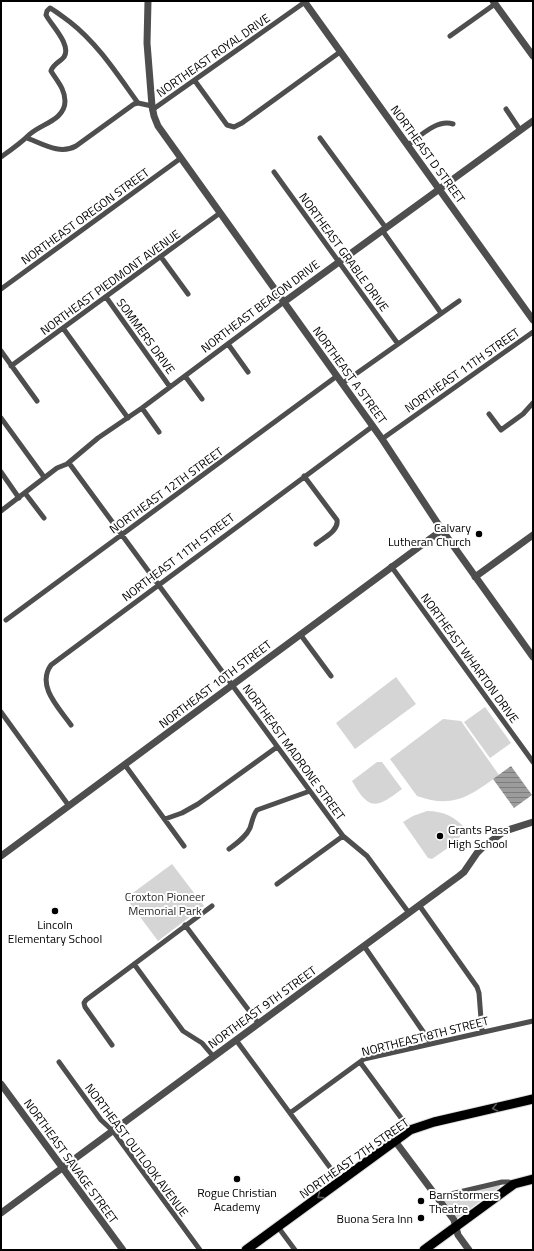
<svg xmlns="http://www.w3.org/2000/svg" width="534" height="1251" viewBox="0 0 534 1251" font-family="'Titillium Web',sans-serif">
	<style>
		.park { fill: #d5d5d5 }
		.water { fill: url(#water-rules) }
		.lines { fill: none; stroke-linecap: round; stroke-linejoin: round }
		.trunk-casing { stroke: #dbdbdb; stroke-width: 11 }
		.minor { stroke: #4e4e4e; stroke-width: 5 }
		.tertiary { stroke: #4e4e4e; stroke-width: 7 }
		.trunk { stroke: #000; stroke-width: 9 }
		.oneway { stroke: #595959 }
		.poi-dot { fill: #000; stroke: #fff; stroke-width: 1.5 }
		.labels { text-anchor: middle; dominant-baseline: central; stroke-width: 4; stroke-linejoin: round; paint-order: stroke }
		.street-label { font-size: 12px; fill: #000; stroke: #fff }
		.poi-label { font-size: 12px; fill: #000; stroke: #fff; text-anchor: end }
		.park-label { font-size: 12px; fill: #2c2c2c; stroke: #fff }
	</style>
	<defs>
		<pattern id="water-rules" width="6" height="5" patternUnits="userSpaceOnUse"><rect width="6" height="5" fill="#9c9c9c"/><path d="M0 2.5h6" fill="none" stroke="#7d7d7d"/></pattern>
	</defs>
	<rect width="100%" height="100%" fill="#fff"/>
	<path class="park" d="M396,677L416,704L355,749L336,723Z
		M485,707L511,743L490,758L464,722Z
		M443,719L461,721L499,775C470,796 453,809 417,796L390,759Z
		M377,762H382L402,789C376,809 369,811 352,781Z
		M427,811C444,811 455,817 466,829L455,843L432,859L428,858L403,822L413,816Z
		M172,864L204,906L158,941L126,898Z
		M500,1185V1187L456,1219L441,1197Z"/>
	<path class="water" d="M511,766L532,795L514,808L493,779Z"/>
	<g class="lines">
		<defs>
			<path id="trunk" d="M246,1250L410,1130L434,1122L533,1099
				M424,1250L514,1184L533,1179"/>
		</defs>
		<use href="#trunk" class="trunk-casing"/>
		<path class="minor" d="M450,36L495,4
			M195,81L227,125L234,127L242,123L340,52
			M506,109L520,130
			M152,110L305,2
			M27,138C43,144 60,155 76,146L134,104L138,103L152,106
			M320,138L386,228
			M408,145C420,136 437,119 453,124
			M1,157C11,150 21,143 30,134C41,124 65,120 65,101C65,89 57,81 51,71C53,64 60,62 64,57C72,45 51,25 46,15L47,11L50,8C57,12 63,17 70,22C98,44 117,74 138,103
			M274,172L398,344
			M382,230L441,313
			M161,257L188,294
			M1,289L181,158
			M106,297L170,387
			M63,328L128,418
			M228,344L248,372
			M1,351L37,401
			M11,366L220,213
			M185,376L202,399
			M343,383L459,301
			M142,408L159,432
			M489,414L501,430L523,414L533,403
			M1,418L44,477
			M382,439L533,332
			M69,463L343,836L367,856L409,913
			M1,472L19,498
			M304,476L337,520C339,531 323,538 316,544
			M25,493L44,518
			M1,511L57,468L67,464L98,438L142,408L284,302
			M391,566L533,762
			M6,620L337,376
			M300,634L331,676
			M1,712L69,806
			M71,725C59,708 36,686 51,665L373,426
			M125,765L184,846
			M165,819L182,813L198,804L277,747
			M229,849C237,843 246,837 250,828C252,822 253,815 257,810L310,791
			M277,884L343,836
			M419,905L477,987L479,993L482,1032
			M185,925L259,1024
			M364,946L431,1043
			M134,964L183,1031L202,1043L213,1056
			M236,1040L340,1181
			M112,1045L85,1007L84,1003L86,1000L212,906
			M59,1062L101,1120L113,1131L200,1250
			M360,1062L410,1130
			M290,1113L364,1059L533,1021
			M438,1197L502,1182H509L514,1184
			M278,1227L295,1250"/>
		<path class="tertiary" d="M148,1L147,43L152,106L154,116L158,126L382,439L442,530L533,657
			M304,1L533,320
			M493,1L533,56
			M284,302L533,121
			M475,577L533,535
			M1,856L442,530
			M1,1084L123,1250
			M395,1141L454,1220L458,1235L469,1250
			M1,1213L459,876L464,872L477,853L484,846L505,831L533,822"/>
		<use href="#trunk" class="trunk"/>
	</g>
	<defs><path id="oneway-chevron" d="M-2-3.5L2.5 0L-2 3.5" fill="none" stroke-width="1.6" stroke-linecap="round" stroke-linejoin="round"/></defs>
	<g class="oneway">
		<use href="#oneway-chevron" transform="translate(495 1108) rotate(167)"/>
		<use href="#oneway-chevron" transform="translate(320 1196) rotate(144)"/>
	</g>
	<g class="poi-dot">
		<circle cx="479" cy="534" r="4"/>
		<circle cx="440" cy="836" r="4"/>
		<circle cx="55" cy="911" r="4"/>
		<circle cx="237" cy="1179" r="4"/>
		<circle cx="421" cy="1201" r="4"/>
		<circle cx="421" cy="1218" r="4"/>
	</g>
	<g class="labels">
		<g class="street-label">
			<text transform="translate(213 55) rotate(-35)">NORTHEAST ROYAL DRIVE</text>
			<text transform="translate(428 154) rotate(54)">NORTHEAST D STREET</text>
			<text transform="translate(85 216) rotate(-36)">NORTHEAST OREGON STREET</text>
			<text transform="translate(344 252) rotate(54)">NORTHEAST GRABLE DRIVE</text>
			<text transform="translate(110 282) rotate(-36)">NORTHEAST PIEDMONT AVENUE</text>
			<text transform="translate(260 306) rotate(-37)">NORTHEAST BEACON DRIVE</text>
			<text transform="translate(146 336) rotate(54)">SOMMERS DRIVE</text>
			<text transform="translate(462 370) rotate(-35)">NORTHEAST 11TH STREET</text>
			<text transform="translate(350 375) rotate(54)">NORTHEAST A STREET</text>
			<text transform="translate(166 490) rotate(-36)">NORTHEAST 12TH STREET</text>
			<text transform="translate(178 557) rotate(-37)">NORTHEAST 11TH STREET</text>
			<text transform="translate(470 658) rotate(54)">NORTHEAST WHARTON DRIVE</text>
			<text transform="translate(215 684) rotate(-37)">NORTHEAST 10TH STREET</text>
			<text transform="translate(294 752) rotate(54)">NORTHEAST MADRONE STREET</text>
			<text transform="translate(262 1007) rotate(-36)">NORTHEAST 9TH STREET</text>
			<text transform="translate(425 1036) rotate(-14)">NORTHEAST 8TH STREET</text>
			<text transform="translate(137 1150) rotate(53)">NORTHEAST OUTLOOK AVENUE</text>
			<text transform="translate(354 1158) rotate(-35)">NORTHEAST 7TH STREET</text>
			<text transform="translate(71 1161) rotate(54)">NORTHEAST SAVAGE STREET</text>
		</g>
		<g class="poi-label">
			<text x="471" y="527">Calvary<tspan x="471" dy="14">Lutheran Church</tspan></text>
			<text x="448" y="829" text-anchor="start">Grants Pass<tspan x="448" dy="14">High School</tspan></text>
			<text x="55" y="924" text-anchor="middle">Lincoln<tspan x="55" dy="14">Elementary School</tspan></text>
			<text x="237" y="1192" text-anchor="middle">Rogue Christian<tspan x="237" dy="14">Academy</tspan></text>
			<text x="429" y="1194" text-anchor="start">Barnstormers<tspan x="429" dy="14">Theatre</tspan></text>
			<text x="413" y="1218">Buona Sera Inn</text>
		</g>
		<g class="park-label">
			<text x="165" y="896">Croxton Pioneer<tspan x="165" dy="14">Memorial Park</tspan></text>
		</g>
	</g>
	<rect width="534" height="1251" fill="none" stroke="#000000" stroke-width="4"/>
</svg>
